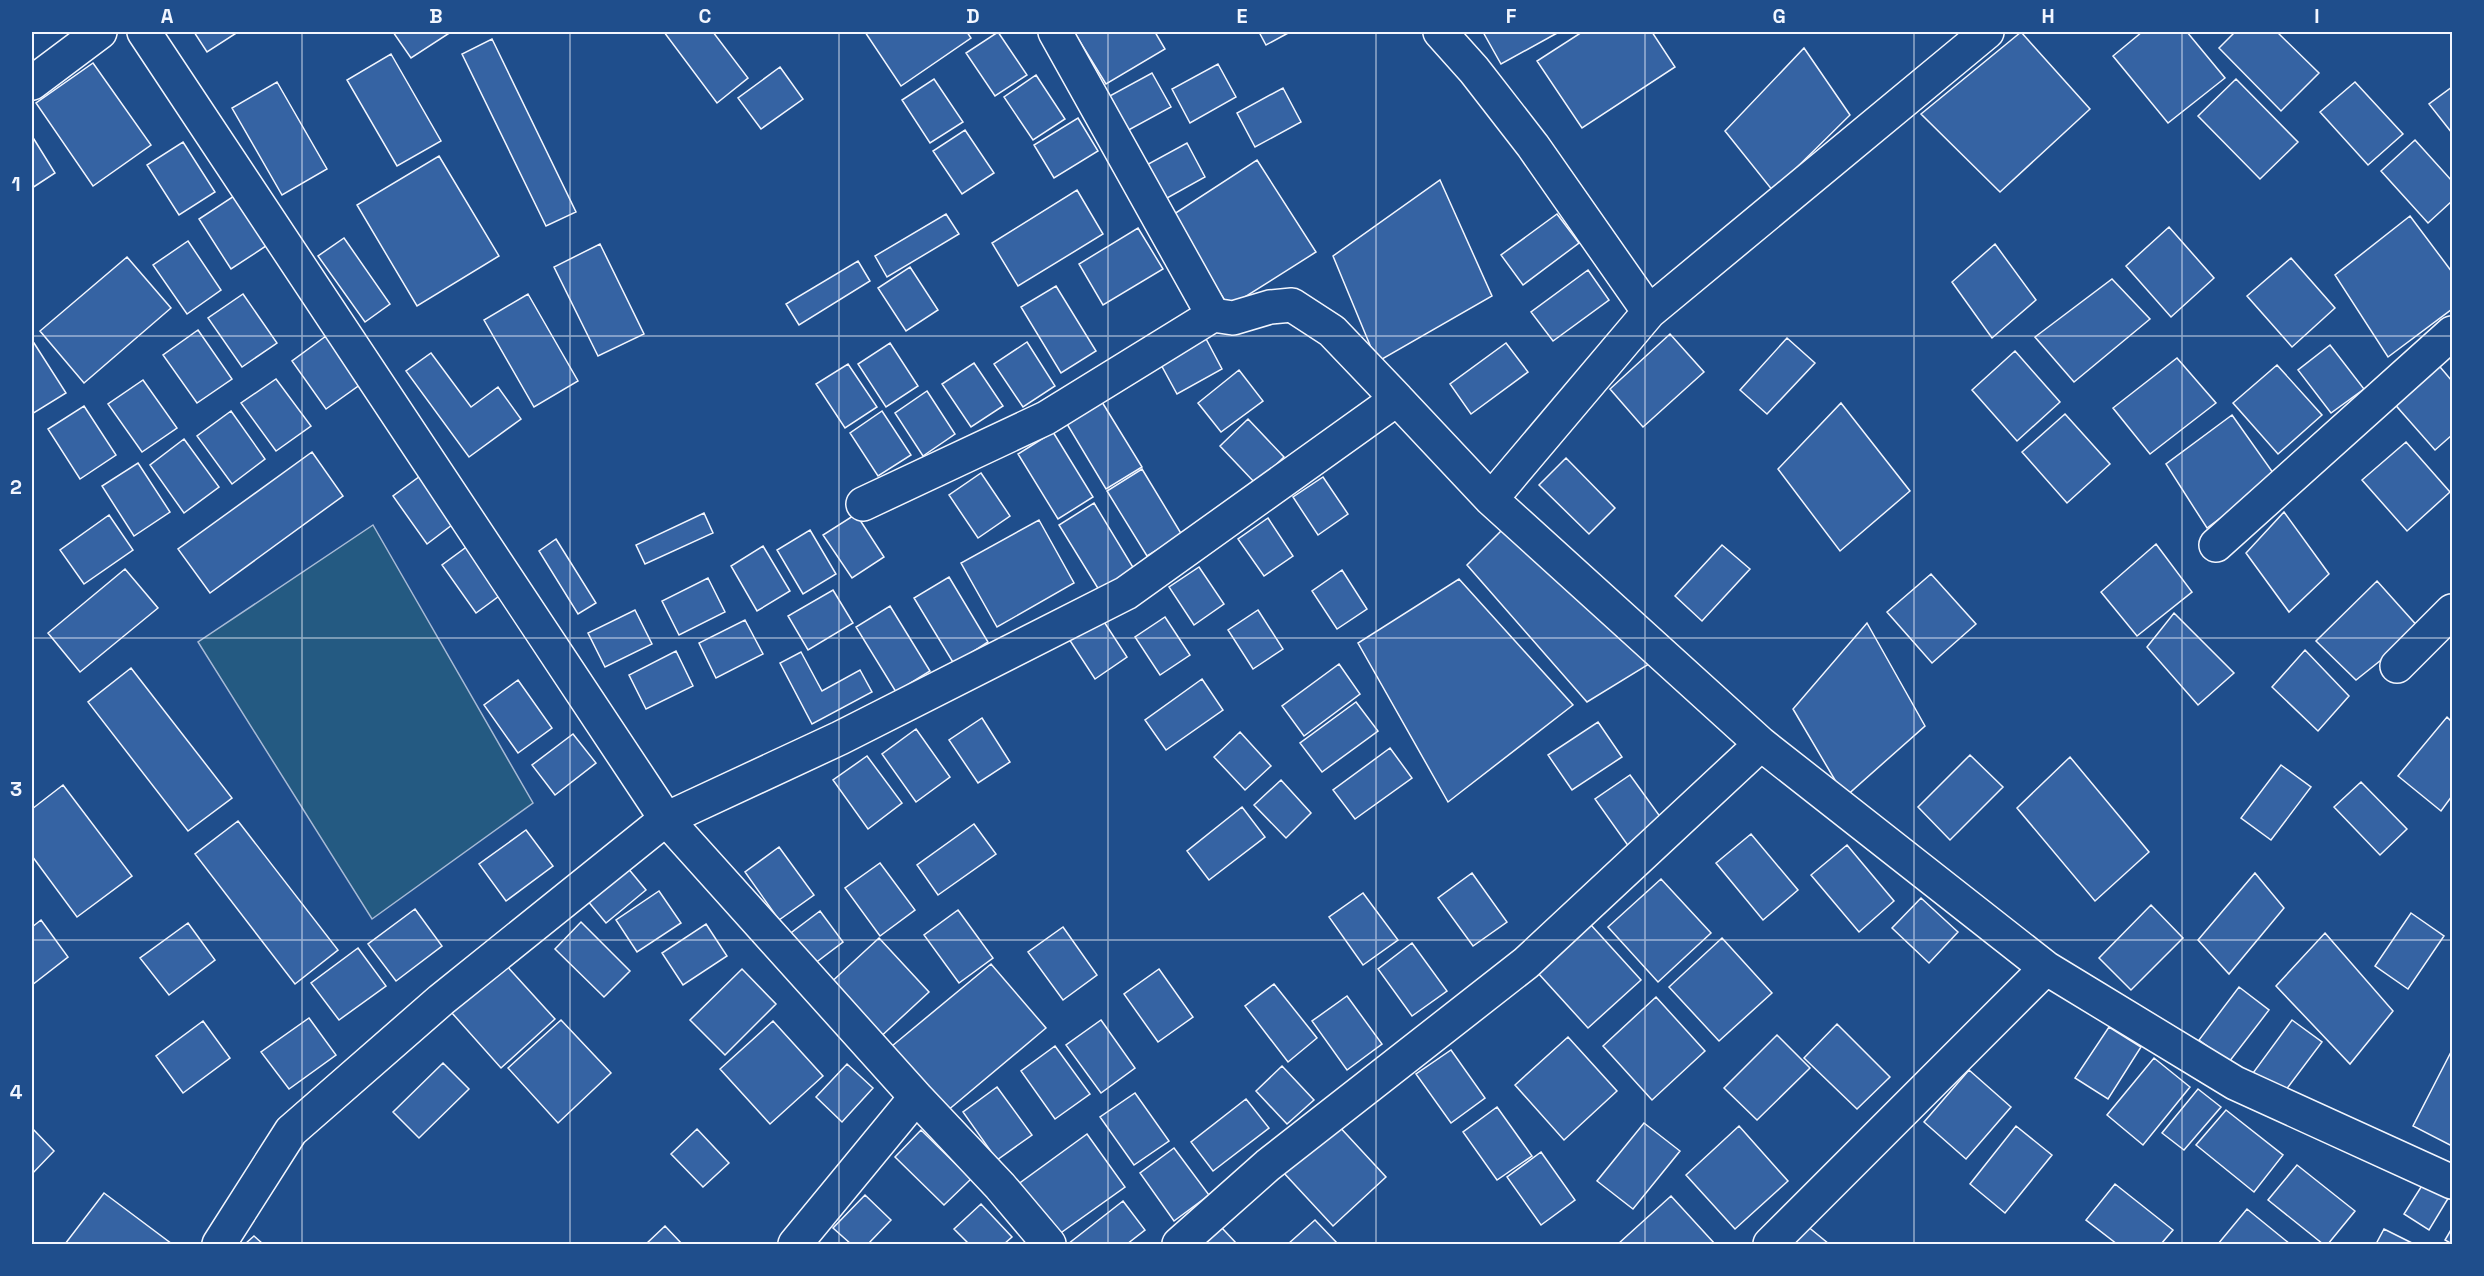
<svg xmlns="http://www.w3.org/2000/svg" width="2484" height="1276" viewBox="0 0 2484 1276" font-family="'Space Grotesk',sans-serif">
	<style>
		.green { fill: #245a82; stroke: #a8bbd7; stroke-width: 1.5 }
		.building { fill: #3563a3; stroke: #f2f6ff; stroke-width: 1.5 }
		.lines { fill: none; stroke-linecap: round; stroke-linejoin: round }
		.street-casing { stroke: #f2f6ff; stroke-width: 36 }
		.street { stroke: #1f4e8c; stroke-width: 33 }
		.grid { fill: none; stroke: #f2f6ff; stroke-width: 1.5; stroke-opacity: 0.55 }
		.neatline { fill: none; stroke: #f2f6ff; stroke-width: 2 }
		.grid-label { font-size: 20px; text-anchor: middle; font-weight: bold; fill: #f2f6ff }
	</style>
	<rect width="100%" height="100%" fill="#1f4e8c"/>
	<path class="green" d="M373,525L533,803L372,919L198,642Z"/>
	<path class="building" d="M194,32H238L207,52Z
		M393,32H451L411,58Z
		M664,32H713L748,78L717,103Z
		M865,32H967L971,38L901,86Z
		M998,32L1027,75L995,96L966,53Z
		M1074,32H1155L1165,49L1106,84Z
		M1259,32H1290L1266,45Z
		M1483,32H1559L1501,64Z
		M1582,32H1652L1675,67L1582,128L1537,61Z
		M2021,32L2090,109L2000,192L1921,114Z
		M2142,32H2187L2225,78L2168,123L2113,56Z
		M2235,32H2277L2319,73L2281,111L2219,48Z
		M492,39L576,212L546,226L462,54Z
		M1804,48L1850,115L1773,191L1725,131Z
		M391,54L441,141L397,166L347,80Z
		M93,63L151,145L93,186L36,103Z
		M1218,64L1236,97L1190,123L1172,89Z
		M780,67L803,99L761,129L738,98Z
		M1152,73L1171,107L1125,132L1106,98Z
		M1036,75L1065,119L1033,140L1004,97Z
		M934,79L963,122L930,143L902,100Z
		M2236,79L2298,142L2260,179L2198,116Z
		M277,82L327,169L282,195L232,108Z
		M2355,82L2403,134L2368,165L2320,112Z
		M2452,87V133L2429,104Z
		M1283,88L1301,122L1255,147L1237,113Z
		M1078,118L1098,151L1054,178L1034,145Z
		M965,130L994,173L962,194L933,151Z
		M32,136L55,173L32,188Z
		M2415,140L2452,181V201L2428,223L2381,171Z
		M183,142L215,192L179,215L147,165Z
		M1187,143L1205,177L1160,202L1141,168Z
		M439,156L499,256L417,306L357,205Z
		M1257,160L1316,252L1229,307L1171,216Z
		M1440,180L1492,296L1377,362L1333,256Z
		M1077,190L1103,234L1018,286L992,243Z
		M234,196L266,246L231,269L199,219Z
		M946,214L959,234L887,277L875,256Z
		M1557,214L1579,243L1523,285L1501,255Z
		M2410,216L2452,272V309L2388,357L2335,275Z
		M2169,227L2214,278L2171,317L2126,266Z
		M1138,228L1163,269L1103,305L1079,264Z
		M344,238L390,304L365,322L318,256Z
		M188,241L221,290L187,314L153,265Z
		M600,244L644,334L598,356L554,267Z
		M1995,244L2036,300L1992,338L1952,282Z
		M127,257L171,308L84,383L40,331Z
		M2291,258L2335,308L2292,347L2247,296Z
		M858,261L870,281L799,325L786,304Z
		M910,267L938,310L906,331L878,288Z
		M1588,270L1609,300L1553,341L1531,312Z
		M2112,279L2150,319L2074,382L2035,337Z
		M1056,286L1096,351L1061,373L1021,307Z
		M243,294L277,343L242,367L208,318Z
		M528,294L578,381L534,407L484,320Z
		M198,330L232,379L197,403L163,355Z
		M1670,334L1704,372L1643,427L1610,389Z
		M1204,335L1222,369L1177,394L1159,361Z
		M326,336L361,384L326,409L292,361Z
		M1787,338L1815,363L1767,414L1740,390Z
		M1027,342L1055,386L1023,407L994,364Z
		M34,343L66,393L32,414V344Z
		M890,343L918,386L886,407L858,364Z
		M1506,343L1528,372L1471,414L1450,384Z
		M2330,345L2364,389L2331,413L2298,370Z
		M2015,351L2060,402L2017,441L1972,390Z
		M431,353L471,407L498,387L521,419L469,457L406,371Z
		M2177,358L2216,403L2150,454L2113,408Z
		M2435,361L2452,381V435L2435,450L2391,400Z
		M974,363L1003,406L971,427L942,384Z
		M848,364L877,407L845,428L816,384Z
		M2277,365L2322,415L2278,454L2233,403Z
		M1239,370L1263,401L1221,432L1198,403Z
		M276,379L311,426L276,451L241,403Z
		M143,380L177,428L142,452L108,404Z
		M927,391L955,434L923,456L895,413Z
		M1102,402L1142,467L1106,489L1067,424Z
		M1841,403L1910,491L1840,551L1778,469Z
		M84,406L116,455L80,479L48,429Z
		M231,411L265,459L232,484L197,436Z
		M882,411L911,455L878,476L850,433Z
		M2065,414L2110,464L2067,503L2022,452Z
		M2232,415L2276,477L2207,528L2166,464Z
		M1248,419L1284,457L1256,484L1220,446Z
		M1053,432L1093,497L1058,519L1018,454Z
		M184,439L219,487L184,513L150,465Z
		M2406,442L2450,492L2407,531L2362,480Z
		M312,452L343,496L210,593L178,549Z
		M1566,458L1615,508L1589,534L1539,485Z
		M138,463L170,512L134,536L102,486Z
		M1142,469L1182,535L1147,556L1107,491Z
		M427,471L461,518L427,544L393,496Z
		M981,473L1010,516L978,538L949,495Z
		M1323,477L1348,514L1318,535L1293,497Z
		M1094,503L1134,569L1099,590L1059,525Z
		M2284,512L2329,574L2289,612L2246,553Z
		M704,513L713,533L645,564L636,545Z
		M856,514L884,557L852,578L823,535Z
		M109,515L133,550L84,584L60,550Z
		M1268,518L1293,556L1264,576L1238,539Z
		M1039,520L1074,583L997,627L961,563Z
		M1507,525L1654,661L1587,702L1467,565Z
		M810,530L836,574L803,594L777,550Z
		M556,539L596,603L578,614L539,551Z
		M476,540L510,588L476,613L442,565Z
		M2156,544L2192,592L2137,636L2101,592Z
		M1722,545L1750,569L1702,621L1675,596Z
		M763,546L790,591L757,611L731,566Z
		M1199,567L1224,604L1194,625L1169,587Z
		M125,569L158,608L80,672L48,633Z
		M1342,570L1367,609L1337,629L1312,591Z
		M1931,574L1976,624L1932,663L1887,612Z
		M949,577L988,642L954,664L914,598Z
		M708,578L725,612L679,635L662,601Z
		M1459,579L1573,705L1448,802L1358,643Z
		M2377,581L2420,629L2356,680L2316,641Z
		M833,590L853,623L808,650L788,616Z
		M890,606L930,671L896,692L856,627Z
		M635,610L652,644L605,667L588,633Z
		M1258,610L1283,649L1253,669L1228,630Z
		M2174,613L2234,673L2198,705L2147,647Z
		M1099,614L1127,657L1095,679L1067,636Z
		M1165,617L1190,655L1160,675L1135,637Z
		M745,620L763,654L716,678L699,643Z
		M1867,623L1925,726L1845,797L1793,709Z
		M2305,650L2349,696L2318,731L2272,687Z
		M676,651L693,686L646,709L629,675Z
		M801,652L822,691L860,670L872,692L812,724L780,663Z
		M1339,664L1360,694L1304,736L1282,706Z
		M131,668L232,798L188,831L88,702Z
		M1202,679L1223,710L1166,750L1145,720Z
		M518,680L552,728L518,753L484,705Z
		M1356,702L1378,731L1322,772L1300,743Z
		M2447,717L2452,722V796L2441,811L2398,776Z
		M982,718L1010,762L978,783L949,740Z
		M1598,722L1622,757L1572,790L1548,755Z
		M916,729L950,777L916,802L882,754Z
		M1240,732L1271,766L1245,790L1214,757Z
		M573,734L596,763L555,795L532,765Z
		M1390,748L1412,778L1355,819L1333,790Z
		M1970,755L2003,787L1950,840L1918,807Z
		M867,756L902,803L868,829L833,780Z
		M2070,757L2149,852L2095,901L2017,808Z
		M2281,765L2311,787L2271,840L2241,818Z
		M1630,775L1664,822L1629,847L1595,799Z
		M1281,780L1311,813L1286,838L1254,805Z
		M2361,782L2407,829L2380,855L2334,807Z
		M63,785L132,876L77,917L32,856V809Z
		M1242,807L1265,837L1209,880L1187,851Z
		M238,821L338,950L295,984L195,854Z
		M974,824L996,854L938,895L917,865Z
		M526,830L553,866L506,901L479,864Z
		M1751,834L1798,890L1763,920L1716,863Z
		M1847,845L1894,901L1859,932L1811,875Z
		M779,847L814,895L779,920L745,872Z
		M622,861L646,890L606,923L582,894Z
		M880,863L915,910L880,936L845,888Z
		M1472,873L1507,922L1473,946L1438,898Z
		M2255,873L2284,908L2229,974L2198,940Z
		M1661,879L1711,933L1658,982L1608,927Z
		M659,891L681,923L637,952L616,920Z
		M1363,893L1398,940L1363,965L1329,917Z
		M1921,898L1958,932L1929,963L1892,928Z
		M2151,905L2183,938L2131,990L2099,958Z
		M415,909L442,946L396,981L368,944Z
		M958,910L993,958L959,983L924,935Z
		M820,911L843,942L802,973L779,942Z
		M2411,913L2444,936L2408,989L2375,966Z
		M41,920L68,957L32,985V927Z
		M581,922L630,971L604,997L555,949Z
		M188,923L215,960L169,995L140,958Z
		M706,924L727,956L683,985L662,953Z
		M1591,925L1641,980L1588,1028L1538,973Z
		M1063,927L1097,975L1063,1000L1028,952Z
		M2325,933L2393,1011L2350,1064L2276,986Z
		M879,938L929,992L876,1041L826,987Z
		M1722,938L1772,993L1719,1041L1669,987Z
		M1412,943L1447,991L1412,1016L1378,969Z
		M358,948L386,986L339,1020L311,983Z
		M505,964L555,1019L501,1068L452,1013Z
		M991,964L1046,1028L947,1111L892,1046Z
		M742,969L776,1004L725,1055L690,1020Z
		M1159,969L1193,1017L1158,1042L1124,994Z
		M1274,984L1317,1038L1288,1062L1245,1006Z
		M2239,987L2269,1010L2229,1062L2199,1040Z
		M1347,996L1382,1044L1347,1070L1312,1021Z
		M1656,997L1705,1051L1652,1100L1603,1046Z
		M309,1018L336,1055L289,1089L261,1052Z
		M561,1020L611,1073L558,1123L508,1068Z
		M1101,1020L1135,1068L1101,1093L1066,1045Z
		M2292,1020L2322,1042L2282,1095L2253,1073Z
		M203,1021L230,1058L183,1093L156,1056Z
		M773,1021L823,1076L770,1124L720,1069Z
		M1837,1024L1890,1077L1857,1109L1804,1058Z
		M2109,1027L2141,1047L2108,1099L2075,1078Z
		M1777,1035L1810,1068L1757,1120L1724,1088Z
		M1568,1037L1617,1091L1564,1140L1515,1085Z
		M1055,1046L1090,1094L1055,1119L1021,1071Z
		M1451,1050L1485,1098L1451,1123L1416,1074Z
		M2452,1050V1146L2413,1126Z
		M2154,1058L2190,1087L2143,1145L2107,1115Z
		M443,1063L469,1089L419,1138L393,1112Z
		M847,1064L873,1088L842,1122L816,1097Z
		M1282,1066L1314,1100L1287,1124L1256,1091Z
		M1969,1070L2011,1107L1966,1159L1924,1122Z
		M997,1087L1032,1135L997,1160L963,1112Z
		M2198,1089L2221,1107L2184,1150L2162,1133Z
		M1135,1093L1169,1141L1134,1165L1100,1117Z
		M1246,1099L1269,1128L1213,1171L1191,1142Z
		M1497,1107L1532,1156L1497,1180L1463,1132Z
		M2226,1110L2283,1155L2254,1192L2196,1145Z
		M1336,1123L1386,1177L1333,1226L1283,1172Z
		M1644,1123L1680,1151L1633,1209L1597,1181Z
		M1739,1126L1788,1181L1735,1229L1686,1175Z
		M2016,1126L2052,1155L2005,1213L1970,1184Z
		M32,1128L54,1151L32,1174Z
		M697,1129L729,1163L703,1187L671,1154Z
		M921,1130L971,1179L944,1205L895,1157Z
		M1087,1134L1125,1187L1055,1237L1017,1185Z
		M1174,1148L1209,1195L1174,1221L1140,1173Z
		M1541,1152L1575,1200L1541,1225L1507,1177Z
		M2297,1165L2355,1211L2328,1244H2323L2268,1200Z
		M2428,1176L2452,1192L2429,1230L2404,1214Z
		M2115,1184L2173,1230L2161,1244H2117L2086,1220Z
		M104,1193L172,1244H65Z
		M865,1195L891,1220L868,1244H851L833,1228Z
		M1671,1196L1715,1244H1618Z
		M1123,1201L1145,1230L1127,1244H1068Z
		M981,1204L1012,1237L1004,1244H969L954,1229Z
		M2247,1209L2290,1244H2218Z
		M1315,1220L1338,1244H1288Z
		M1801,1221L1829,1244H1782Z
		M665,1226L682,1244H646Z
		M1222,1228L1237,1244H1204Z
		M2452,1228V1244L2445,1240Z
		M2384,1229L2414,1244H2376Z
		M254,1236L263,1244H245Z"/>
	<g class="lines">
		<defs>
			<path id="street" d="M144,32L666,819L916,1097L1000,1186L1049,1244
				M1055,32L1213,315L1233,318L1270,307L1292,305L1332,331L1397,399
				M1440,32L1474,70L1533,146L1649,312
				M32,83L100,32
				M1491,499L1649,312L1987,32
				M863,504L1046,418L1213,315
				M2216,545L2452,333
				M2397,666L2452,611
				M219,1244L291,1131L441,1000L666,819L840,738L1126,593L1397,399L1491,499L1761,744L2046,968L2235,1083L2452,1182
				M795,1244L916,1097
				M1179,1244L1268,1165L1526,963L1761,744
				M1770,1244L2046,968"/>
		</defs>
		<use href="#street" class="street-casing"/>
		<use href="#street" class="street"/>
	</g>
	<path class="grid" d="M302,32V1244M570,32V1244M839,32V1244M1108,32V1244M1376,32V1244M1645,32V1244M1914,32V1244M2182,32V1244M32,336H2452M32,638H2452M32,940H2452"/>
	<rect width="2484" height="1276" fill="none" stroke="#1f4e8c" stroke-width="66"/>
	<rect x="33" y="33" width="2418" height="1210" class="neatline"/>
	<g class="grid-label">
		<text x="167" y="23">A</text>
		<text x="436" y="23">B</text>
		<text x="705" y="23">C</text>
		<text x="973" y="23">D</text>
		<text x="1242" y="23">E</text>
		<text x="1511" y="23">F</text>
		<text x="1779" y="23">G</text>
		<text x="2048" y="23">H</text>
		<text x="2317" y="23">I</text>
		<text x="16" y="191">1</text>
		<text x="16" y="494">2</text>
		<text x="16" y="796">3</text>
		<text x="16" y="1099">4</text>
	</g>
</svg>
